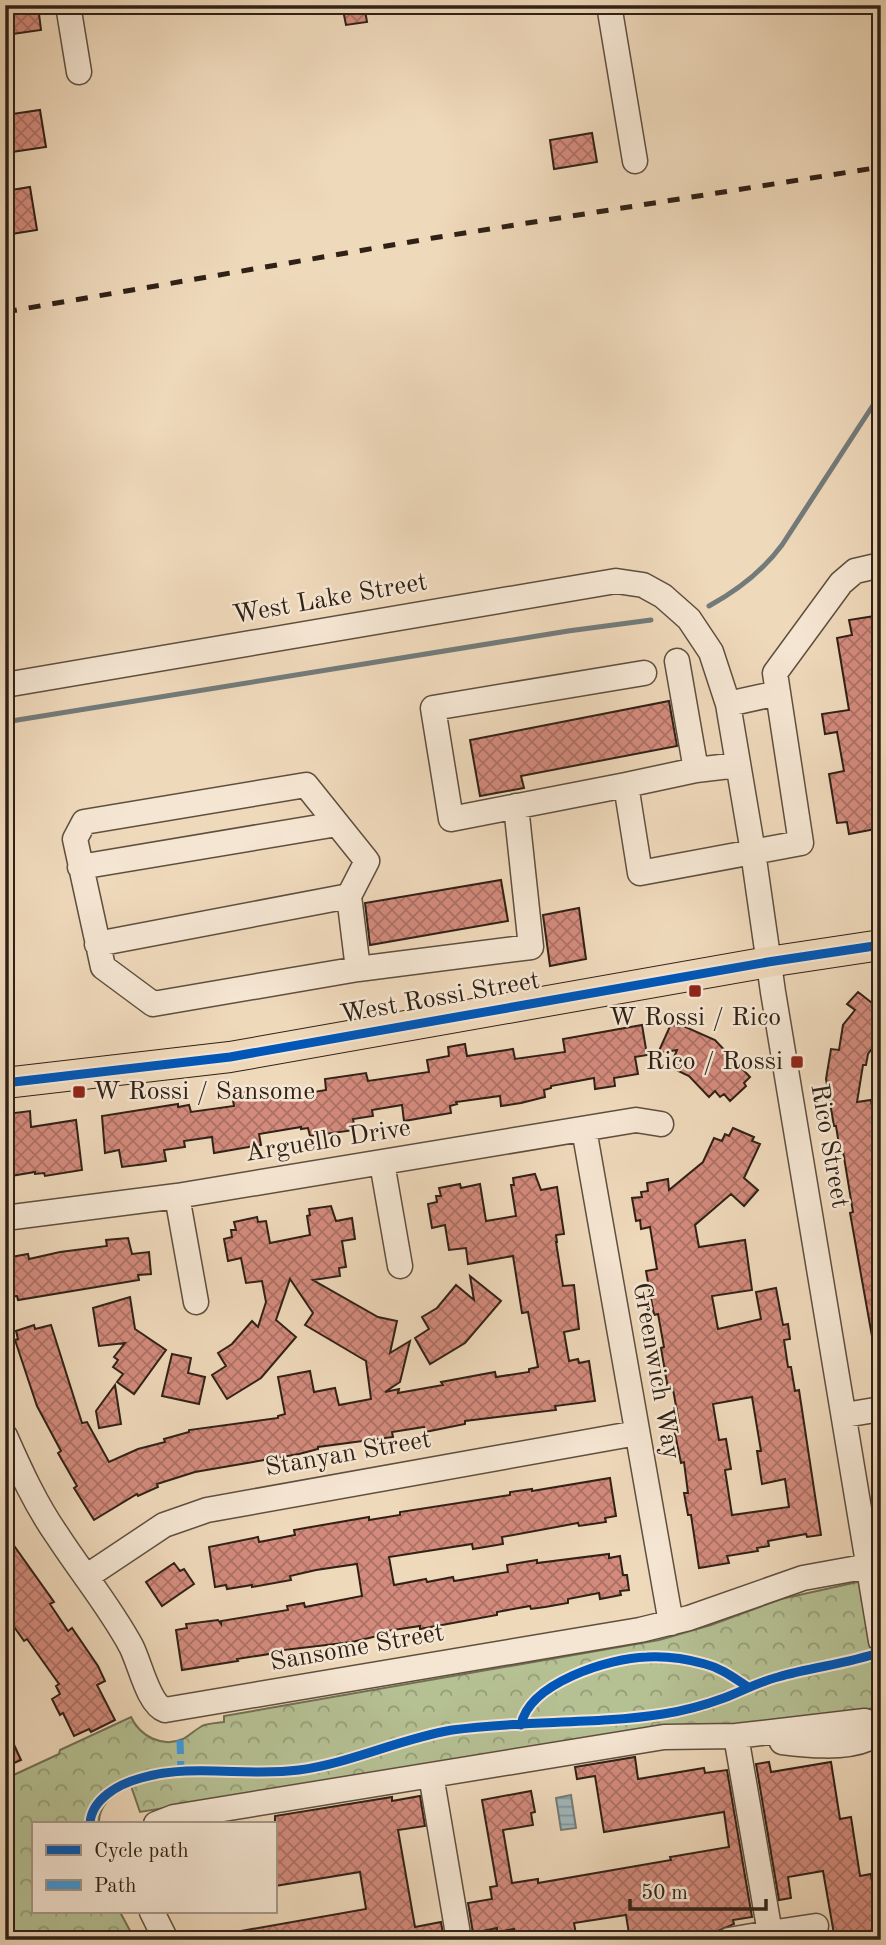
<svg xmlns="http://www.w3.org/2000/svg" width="886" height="1945" viewBox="0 0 886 1945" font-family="'Old Standard TT',serif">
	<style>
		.forest { fill: url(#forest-crowns); stroke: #727054; stroke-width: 2 }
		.water { fill: url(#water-rules); stroke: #737b7a; stroke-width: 2 }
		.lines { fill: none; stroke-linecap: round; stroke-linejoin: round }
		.stream { stroke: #737b7a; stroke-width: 5 }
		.building { fill: url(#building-cross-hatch); stroke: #2f2116; stroke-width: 2; fill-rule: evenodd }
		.minor-casing { stroke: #5f4f3f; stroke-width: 27 }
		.major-casing { stroke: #2f2116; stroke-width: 32 }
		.minor { stroke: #f5e6d3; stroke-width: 24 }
		.major { stroke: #efd9bb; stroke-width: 30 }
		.rail { stroke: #2f2116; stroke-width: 5; stroke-dasharray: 12 12; stroke-linecap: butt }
		.quiet { stroke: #3d9bdf; stroke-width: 7; stroke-dasharray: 14 7; stroke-linecap: butt }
		.cycleway-casing { stroke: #f5e6d3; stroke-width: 13 }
		.cycleway { stroke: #0057b8; stroke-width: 9 }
		.poi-dot { fill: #8f2418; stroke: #f5e6d3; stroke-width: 2.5 }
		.labels { text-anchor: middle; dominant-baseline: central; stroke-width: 5; stroke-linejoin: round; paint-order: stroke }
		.street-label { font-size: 26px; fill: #2f2116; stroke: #f5e6d3 }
		.poi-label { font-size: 26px; fill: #2f2116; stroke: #f5e6d3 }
	</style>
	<defs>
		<pattern id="forest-crowns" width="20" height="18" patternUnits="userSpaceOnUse" patternTransform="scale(1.75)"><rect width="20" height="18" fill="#b5c093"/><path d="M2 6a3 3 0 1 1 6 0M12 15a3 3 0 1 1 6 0" fill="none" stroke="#949c77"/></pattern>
		<pattern id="water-rules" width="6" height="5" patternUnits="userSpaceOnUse" patternTransform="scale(1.75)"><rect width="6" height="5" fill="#a0b7bc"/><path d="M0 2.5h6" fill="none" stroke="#839498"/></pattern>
		<pattern id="building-cross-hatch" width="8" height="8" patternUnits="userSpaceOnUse" patternTransform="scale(1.75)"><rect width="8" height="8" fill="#d48b7d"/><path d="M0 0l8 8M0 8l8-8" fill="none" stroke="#ac7165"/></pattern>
	</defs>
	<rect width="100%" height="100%" fill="#efd9bb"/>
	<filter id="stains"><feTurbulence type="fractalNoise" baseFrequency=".00286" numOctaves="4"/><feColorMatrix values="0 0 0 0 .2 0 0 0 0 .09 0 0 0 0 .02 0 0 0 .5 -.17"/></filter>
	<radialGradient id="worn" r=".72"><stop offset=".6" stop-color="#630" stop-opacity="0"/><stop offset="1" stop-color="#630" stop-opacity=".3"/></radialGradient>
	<path class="forest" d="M871,1579L881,1590V1707L768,1725L663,1727L140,1812L131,1786C114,1793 98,1805 99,1824H33V1912H120L135,1940H5V1779L59,1754L60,1750L131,1717C140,1736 162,1748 183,1739C190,1735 195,1730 202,1726C208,1723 217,1723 224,1722V1716L659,1640L711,1625L781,1599Z"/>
	<path class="water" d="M571,1795L576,1828L561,1830L556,1798Z"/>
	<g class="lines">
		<path class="stream" d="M709,606C738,590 762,572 782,545L881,393
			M5,722L568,631L651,620"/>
	</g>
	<path class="building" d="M342,5H364L367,22L346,25Z
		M38,6L41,30L5,35V11Z
		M40,110L46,147L5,153V115Z
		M592,133L597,162L554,169L550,140Z
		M30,187L37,230L5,235V191Z
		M881,615V828L849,834L847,822L837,823L829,774L844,771L837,732L825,734L822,714L849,710L837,638L852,635L849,620Z
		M669,701L677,746L521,776L524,788L480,796L470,740Z
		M501,880L508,921L370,945L365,903Z
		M579,908L586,959L550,966L543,915Z
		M858,992L881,1010V1037L868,1054L866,1065H863L857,1102L871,1100L878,1142L881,1141V1341L873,1342L850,1213L853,1212L843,1151H840L836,1126H834L826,1079L831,1049L839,1050L843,1025L855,1010L847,1004Z
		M671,1024L678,1027L679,1024L715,1040L750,1077L744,1083L746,1086L730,1101L724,1094L720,1097L715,1091L709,1097L689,1076L670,1067L677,1050L658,1053Z
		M642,1025L647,1055L635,1057L638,1074L614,1078L615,1086L595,1089L594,1078L551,1086V1088L544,1090L545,1097L521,1103L501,1106L500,1096L456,1102L457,1104L450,1106L451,1113L404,1121L402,1105L372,1110L373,1116L353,1119L355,1130L310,1136L308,1128L301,1129V1127L259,1134L261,1145L214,1153L212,1137L184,1141L185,1147L164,1150L166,1161L146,1164L122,1167L119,1150L105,1153L102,1116L178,1104V1107L189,1105L191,1112L234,1106L232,1094L272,1088L274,1099L326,1090L325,1079L366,1073L368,1081L429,1072L427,1060L449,1056L448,1047L465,1044L467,1056L513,1049L515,1059L565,1052L563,1039Z
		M30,1111L31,1127L76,1120L82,1170L45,1176L44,1173L35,1174V1172L5,1177V1133L9,1132L6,1114Z
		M733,1128L754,1137L752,1141L760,1144L744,1178L758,1190L744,1206L731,1194L695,1225L699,1247L745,1240L752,1290L712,1296L718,1329L761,1319L756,1292L776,1288L783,1325L788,1324L790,1339L784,1340L788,1367H791L795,1391L799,1390L821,1535L807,1537L806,1534L768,1541L769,1546L757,1548L758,1551L727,1556L729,1563L699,1568L691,1515H688L684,1493H688L684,1462L681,1463L673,1424L679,1423L673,1389H668L661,1348L664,1347L658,1314L654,1315L646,1271L657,1269L650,1227L641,1229L640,1220L636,1221L632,1198L642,1197L641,1192L648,1191L647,1183L668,1179L669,1190L703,1162L714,1138L722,1141L725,1134L729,1136ZM752,1397L761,1451H757L762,1484L785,1479L789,1507L732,1515L725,1470L731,1469L726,1439L719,1440L713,1404Z
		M535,1174L541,1190L557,1187L564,1234L556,1235L557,1242H556L563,1286L574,1285L579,1329L564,1332L569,1361L578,1359L579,1363L589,1361L595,1401L555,1406L556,1410L465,1421V1424L425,1432L424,1427L392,1432L393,1437L318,1447V1449L299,1454L195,1472L157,1484L158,1487L138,1496L137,1494L94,1520L74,1488L77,1486L58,1453L61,1451L37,1406L15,1340L18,1339L16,1331L34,1325L35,1329L51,1325L82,1423L87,1422L109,1462L138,1449L165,1442L164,1439L189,1432V1430L278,1418V1416L285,1414L278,1377L310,1371L314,1392L335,1388L339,1405L371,1399L366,1361L305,1325L313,1313L290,1279L276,1320L296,1337L261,1378L227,1399L212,1375L226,1366L218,1353L232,1344L252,1321L258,1327L266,1302L262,1281L246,1283L241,1258L228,1261L224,1239L232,1237L231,1230H236L234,1222L257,1217L258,1222L266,1221L270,1243L310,1235L307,1216L310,1215L309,1209L331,1206L336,1221L352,1218L355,1239L342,1241L346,1267L339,1268L340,1276L313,1280L378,1317L397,1321L390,1353L410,1341L400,1382L385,1392L399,1389L398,1393L443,1385L441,1382L495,1372L496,1377L529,1372V1369L538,1367L528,1312L522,1313L513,1256L468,1264L466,1248L449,1250L445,1225L432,1228L428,1204L437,1202L436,1196H441L439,1188L460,1184L461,1188L480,1184L486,1221L516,1216L511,1185H514L513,1178Z
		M128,1238L132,1254L149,1252L151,1274L138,1275L139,1280L18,1300L17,1296L5,1297V1258L28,1254L29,1259L60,1252L107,1246L106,1240Z
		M470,1276L501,1301L465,1343L430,1364L415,1338L429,1329L422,1317L437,1308L456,1285L474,1300Z
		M130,1297L135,1329L166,1350L134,1394L117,1382L123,1374L113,1367L118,1360L114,1357L125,1343L99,1346L93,1308Z
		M172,1354L191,1358L188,1373L205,1377L199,1404L162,1396Z
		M115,1385L121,1424L99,1428L96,1411Z
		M610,1478L616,1516L605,1518L606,1522L579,1526L578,1523L502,1537L503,1544L473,1549L472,1544L389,1557L394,1585L426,1579L427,1582L453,1577L454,1581L508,1572L507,1565L537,1560V1563L609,1554V1558L620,1556L623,1575H627L629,1590L620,1591L621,1595L600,1599L599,1593L568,1599V1603L545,1607L531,1609L530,1606L497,1612V1615L420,1629V1626L386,1631V1634L352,1642L275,1651L276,1653L237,1659L238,1661L182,1670L176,1630L187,1628L186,1624L218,1620L221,1624V1621L288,1610L287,1606L304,1603L305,1607L362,1596L357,1564L316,1570L290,1576L291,1580L252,1587V1585L227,1589L226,1585L215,1587L209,1547L258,1537L259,1542L295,1535L294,1530L311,1527L369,1517V1520L400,1515V1512L510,1495V1492L532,1489V1491Z
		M5,1533L54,1602L50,1604L68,1631L72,1628L98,1666L105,1681L97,1685L115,1720L91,1732L89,1729L74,1736L63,1713L60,1715L52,1699L60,1694L56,1686L59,1684L27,1639L24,1641L5,1614Z
		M174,1563L180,1571L184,1569L194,1584L162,1606L146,1582Z
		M5,1725L21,1760L5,1767Z
		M635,1757L638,1779L704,1768L705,1773L727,1770L752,1917L733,1920L734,1924L718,1931L663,1940H630L626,1915L574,1923L577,1940H515L514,1929L497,1932V1928L473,1933L468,1903L492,1899L490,1887L497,1886L482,1800L531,1791L535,1812L531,1813L533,1825L503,1830L512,1883L538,1879V1883L671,1860L670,1857L729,1847L724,1812L604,1832L595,1776L577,1779L575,1767Z
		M769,1762L771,1772L831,1762L840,1819L851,1817L860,1876L871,1874L880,1940H835L823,1871L788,1877L791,1898L779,1900L756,1764Z
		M420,1796L425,1826L398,1830L415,1927L441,1922L444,1940H236L235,1932L366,1909L360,1872L275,1886V1816L392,1797V1801Z"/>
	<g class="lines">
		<defs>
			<path id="minor" d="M68,5L79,72
				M609,5L635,161
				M677,661L696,770
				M5,685L616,581L643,585L663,596L689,619L711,652L728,704L753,852L773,992L881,1641
				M728,704L778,693
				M738,765L696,770L626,785L640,873L801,843L775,673L841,583L855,571L881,565
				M626,785L451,819L433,708L644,673
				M80,867L337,824
				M349,896L358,969
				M97,944L349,896L367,861L306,785L84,822L75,839L103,967L153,1004L358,969L531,947L516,806
				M584,1129L671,1623
				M382,1163L400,1266
				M177,1196L196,1302
				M5,1218L177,1196L636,1120L661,1124
				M845,1415L881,1409
				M5,1436C20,1470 36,1505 57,1535C81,1572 110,1607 131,1646C140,1663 148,1704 165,1710L640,1630L689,1618L803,1578L869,1566
				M86,1577L164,1525L207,1510L637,1433
				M782,1742C806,1745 844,1749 867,1739C872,1737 877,1732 881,1729
				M431,1775L459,1940
				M156,1824L174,1817L664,1737L736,1736L865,1721L881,1728
				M152,1912L166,1940
				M770,1933L816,1926
				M729,1940L770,1933L736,1736"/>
			<path id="major" d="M5,1083L230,1057L768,962L881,945"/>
		</defs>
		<use href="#minor" class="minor-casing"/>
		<use href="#major" class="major-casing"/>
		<use href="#minor" class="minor"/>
		<use href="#major" class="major"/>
		<path class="rail" d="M5,312L433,238L881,167"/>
		<path class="quiet" d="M180,1740L181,1771"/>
		<defs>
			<path id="cycleway" d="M5,1083L230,1057L768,962L881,945
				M521,1725C529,1683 609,1658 647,1657C666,1656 687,1659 705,1664C721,1668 734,1678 748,1687
				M90,1824C91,1799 119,1784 141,1778C193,1763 246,1777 299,1770C351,1763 399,1739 452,1730C521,1720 593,1725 663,1714C683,1711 705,1705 724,1698C742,1691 759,1682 778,1677C812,1667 847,1664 881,1652"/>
		</defs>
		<use href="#cycleway" class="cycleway-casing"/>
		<use href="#cycleway" class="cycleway"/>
	</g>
	<g class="poi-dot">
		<rect x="688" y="984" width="14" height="14" rx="3.5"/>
		<rect x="790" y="1055" width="14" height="14" rx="3.5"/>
		<rect x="72" y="1085" width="14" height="14" rx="3.5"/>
	</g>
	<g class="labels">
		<g class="street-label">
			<text transform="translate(330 599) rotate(-10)">West Lake Street</text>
			<text transform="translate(440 998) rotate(-10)">West Rossi Street</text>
			<text transform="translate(328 1141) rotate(-9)">Arguello Drive</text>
			<text transform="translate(829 1146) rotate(80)">Rico Street</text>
			<text transform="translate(656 1371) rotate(80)">Greenwich Way</text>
			<text transform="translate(348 1454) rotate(-10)">Stanyan Street</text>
			<text transform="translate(357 1648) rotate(-10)">Sansome Street</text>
		</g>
		<g class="poi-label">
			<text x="695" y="1018">W Rossi / Rico</text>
			<text x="783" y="1062" text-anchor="end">Rico / Rossi</text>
			<text x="93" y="1092" text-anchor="start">W Rossi / Sansome</text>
		</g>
	</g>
	<rect width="886" height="1945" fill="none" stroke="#efd9bb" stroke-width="28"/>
	<rect x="7" y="7" width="872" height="1931" fill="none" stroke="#2f2116" stroke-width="3.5"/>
	<rect x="14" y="14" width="858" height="1917" fill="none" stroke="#2f2116" stroke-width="2"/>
	<rect x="32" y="1822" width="245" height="91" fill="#f5e6d3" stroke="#a69787" stroke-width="2"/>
	<rect x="46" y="1845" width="35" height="10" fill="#0057b8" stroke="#a69787" stroke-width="2"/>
	<text x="94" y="1857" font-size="21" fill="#2f2116">Cycle path</text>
	<rect x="46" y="1880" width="35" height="10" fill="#3d9bdf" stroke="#a69787" stroke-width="2"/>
	<text x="94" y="1892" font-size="21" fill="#2f2116">Path</text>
	<path d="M630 1899v10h136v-10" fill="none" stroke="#2f2116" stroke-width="3.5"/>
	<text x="641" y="1899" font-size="21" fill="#2f2116" stroke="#f5e6d3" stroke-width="5" paint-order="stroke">50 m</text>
	<rect width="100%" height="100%" filter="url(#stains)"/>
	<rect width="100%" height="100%" fill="url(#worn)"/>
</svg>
